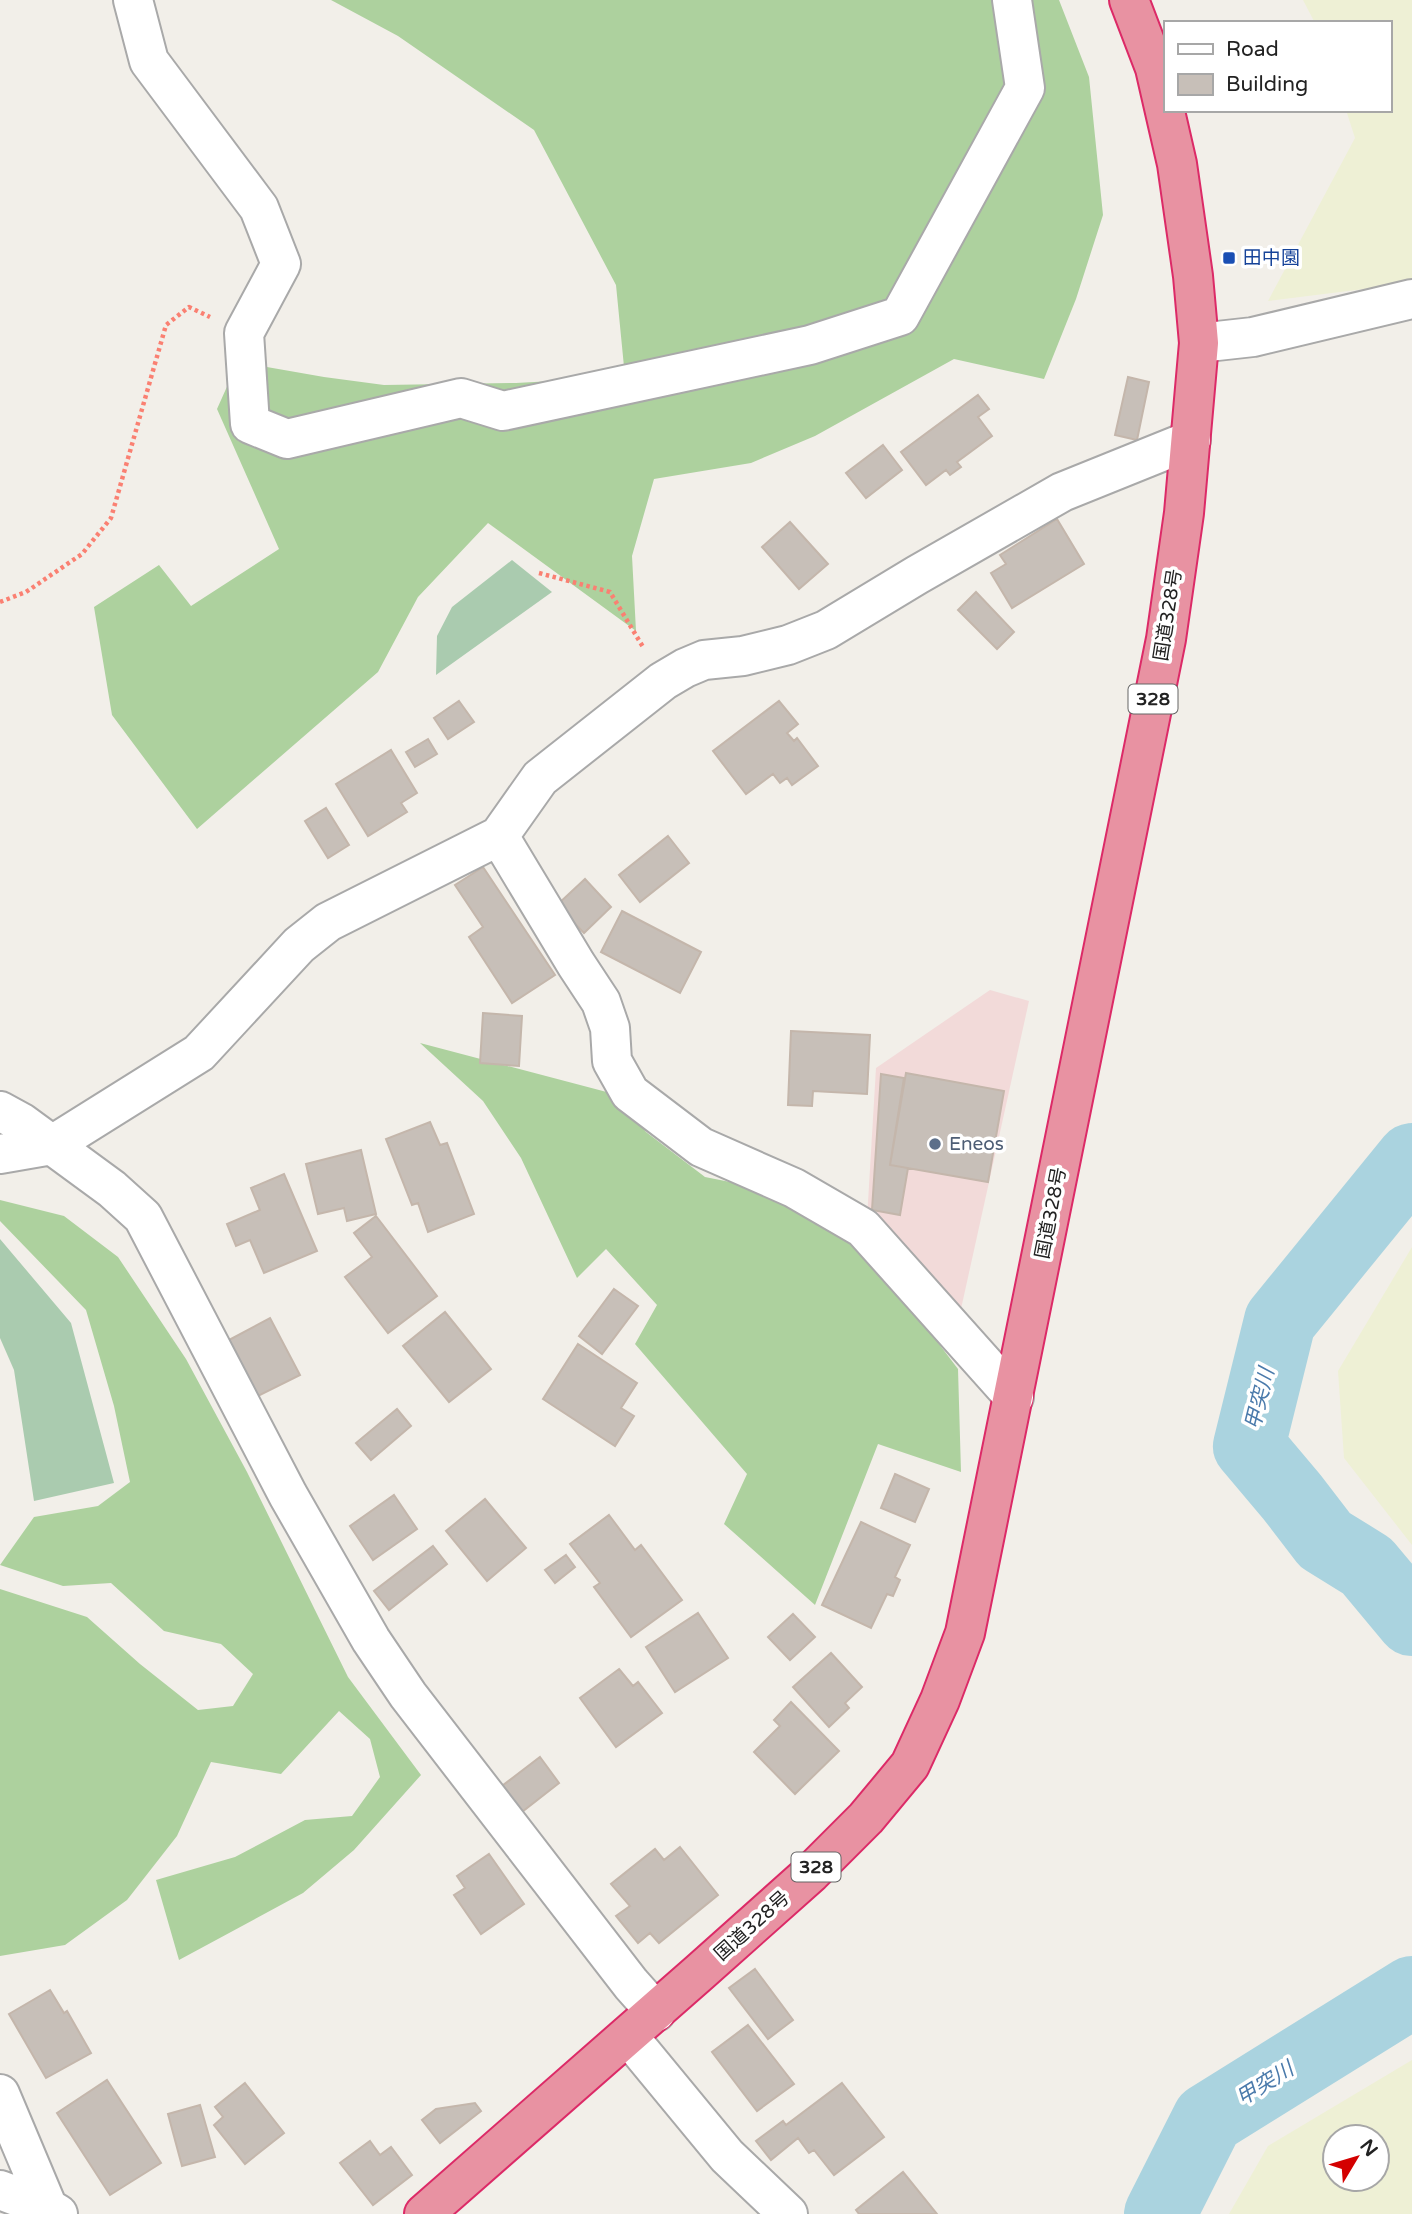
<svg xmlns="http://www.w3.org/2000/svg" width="1412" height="2214" viewBox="0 0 1412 2214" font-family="'Varela Round','Noto Sans JP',sans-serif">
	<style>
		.commercial { fill: #f2dad9 }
		.farmland { fill: #eef0d5; fill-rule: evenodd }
		.forest { fill: #add19e }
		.cemetery { fill: #aacbaf }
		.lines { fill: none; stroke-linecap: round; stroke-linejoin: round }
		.river { stroke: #aad3df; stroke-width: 72 }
		.building { fill: #c7bfb8; stroke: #c4b6ab; stroke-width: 2 }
		.minor-casing { stroke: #a9a9a9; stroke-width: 42 }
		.highway-casing { stroke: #dc2a67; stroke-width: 42 }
		.path { stroke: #fa8072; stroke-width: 4.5; stroke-dasharray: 3.5 3.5; stroke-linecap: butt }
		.minor { stroke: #fff; stroke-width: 38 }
		.highway { stroke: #e892a2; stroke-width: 38 }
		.transit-dot { fill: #1a4fb4; stroke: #fff; stroke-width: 2.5 }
		.service-dot { fill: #5c6f8a; stroke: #fff; stroke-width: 2.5 }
		.labels { text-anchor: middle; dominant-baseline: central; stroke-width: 7; stroke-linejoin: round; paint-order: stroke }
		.shield { fill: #fff; stroke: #646464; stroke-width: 2 }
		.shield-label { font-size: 18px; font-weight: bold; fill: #222 }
		.transit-label { font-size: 19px; fill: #164399; stroke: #fff; text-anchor: start }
		.street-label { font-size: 19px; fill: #222; stroke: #fff }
		.service-label { font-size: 19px; fill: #4e5e75; stroke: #fff; text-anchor: start }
		.water-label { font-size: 21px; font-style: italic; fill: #4a7aab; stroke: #fff }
	</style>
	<rect width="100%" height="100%" fill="#f2efe9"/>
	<path class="commercial" d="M990,990L1029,1001L959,1318L867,1219L876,1068Z"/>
	<path class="farmland" d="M1303,0H1412V283L1268,301L1355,138L1346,110H1389V23H1315Z
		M1412,1247V1545L1344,1458L1338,1371Z
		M1412,2060V2214H1229L1268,2146ZM1377,2137V2179H1335V2137Z"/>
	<path class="forest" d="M331,0H1059L1089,77L1103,215L1076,299L1044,379L954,359L815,436L751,463L654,479L632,556L636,631L488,523L418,597L378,672L197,829L112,715L94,607L159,565L191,606L279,549L217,409L238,362L324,377L384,385L516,383L625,377L616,285L534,130L398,36Z
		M420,1043L618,1095L646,1132L705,1177L785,1193L870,1253L958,1369L961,1472L878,1444L815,1605L724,1524L747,1474L635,1344L657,1305L606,1249L577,1278L521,1158L483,1101Z
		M0,1200L64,1216L118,1257L186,1359L247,1472L348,1677L421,1775L354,1850L303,1893L179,1960L156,1880L235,1857L305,1820L352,1816L380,1777L370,1739L339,1711L281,1774L211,1762L177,1836L127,1900L65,1945L0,1956V1589L87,1617L140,1664L198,1710L233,1706L253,1674L221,1644L164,1631L111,1583L63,1586L0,1565L34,1517L98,1506L130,1482L114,1406L86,1310L0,1221Z"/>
	<path class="cemetery" d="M512,560L552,592L436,675L437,636L452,607Z
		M0,1239L71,1323L114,1483L34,1501L14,1370L0,1338Z"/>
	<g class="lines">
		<path class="river" d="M1412,1159L1280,1321L1249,1446L1292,1497L1325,1540L1367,1566L1412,1620
			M1160,2214L1208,2119L1412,1992"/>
	</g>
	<path class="building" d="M1128,377L1149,382L1137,440L1115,435Z
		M978,395L989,409L978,417L992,436L957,462L961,467L950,475L946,470L926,485L901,452Z
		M883,445L902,470L866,498L846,473Z
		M1057,519L1084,564L1012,608L991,573L1006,564L1000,555Z
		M790,522L828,564L799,589L762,547Z
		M976,592L1014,632L997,649L958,610Z
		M459,701L474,722L448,739L434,718Z
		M779,701L798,724L787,733L794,741L797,738L818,766L792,785L787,778L780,783L773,774L746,794L713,751Z
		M428,739L437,754L415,767L406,752Z
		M391,750L417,793L401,803L407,812L368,836L336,784Z
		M326,808L349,845L328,858L305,821Z
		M668,836L689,863L640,902L619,875Z
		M483,867L555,975L512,1003L469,937L483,927L455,885Z
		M585,879L611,907L584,933L557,905Z
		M622,911L701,952L680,993L601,952Z
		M483,1013L522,1016L519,1066L480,1063Z
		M791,1031L870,1035L867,1094L813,1091L812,1106L788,1105Z
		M906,1073L1004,1091L988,1182L890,1165Z
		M881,1074L904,1078L890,1165L908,1168L900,1215L872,1210Z
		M430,1122L440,1145L447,1143L474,1214L428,1232L418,1203L412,1205L386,1139Z
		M361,1150L376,1214L347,1221L344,1208L318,1214L306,1164Z
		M284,1174L317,1251L264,1273L250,1240L236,1246L227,1224L260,1210L251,1188Z
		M376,1216L437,1296L388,1333L345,1277L372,1257L354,1233Z
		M614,1289L638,1306L602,1354L579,1336Z
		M445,1312L491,1369L449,1402L403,1346Z
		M270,1318L300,1375L258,1396L229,1340Z
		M578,1344L637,1383L621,1408L634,1416L615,1446L543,1399Z
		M397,1409L411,1426L371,1460L356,1443Z
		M895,1474L929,1489L915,1522L881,1508Z
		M394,1495L417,1529L373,1560L350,1526Z
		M485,1499L526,1548L487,1581L446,1531Z
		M609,1515L635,1550L641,1545L682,1600L631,1637L594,1587L600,1583L570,1544Z
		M861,1522L910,1545L895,1577L900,1580L893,1596L887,1594L871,1628L822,1605Z
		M433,1546L447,1564L389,1610L374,1591Z
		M566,1555L575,1567L555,1583L545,1570Z
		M698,1613L728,1658L675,1692L646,1647Z
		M793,1614L815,1637L790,1660L768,1637Z
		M831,1653L862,1687L845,1703L849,1708L829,1727L793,1687Z
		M619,1669L633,1686L638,1682L662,1713L616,1747L580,1698Z
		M791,1702L839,1751L795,1794L754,1752L780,1726L774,1720Z
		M540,1757L559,1783L518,1815L498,1789Z
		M680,1847L718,1895L659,1943L650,1933L638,1943L616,1916L630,1906L611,1884L655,1849L664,1860Z
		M489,1854L524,1904L481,1934L454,1895L465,1888L457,1876Z
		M755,1969L793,2020L768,2039L729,1988Z
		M50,1990L64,2013L67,2011L91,2053L46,2078L9,2014Z
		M748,2025L794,2084L757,2111L712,2052Z
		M107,2080L161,2163L110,2195L57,2113Z
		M245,2083L284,2133L245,2164L214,2125L223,2117L215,2107Z
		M842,2083L884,2137L834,2175L814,2150L809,2153L798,2138L771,2160L756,2141L783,2121L786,2125Z
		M475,2103L481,2111L440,2143L422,2120L436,2109Z
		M200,2105L215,2157L182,2166L168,2114Z
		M370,2141L380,2155L391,2147L412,2175L373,2205L340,2163Z
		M903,2172L937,2214H859L856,2210Z"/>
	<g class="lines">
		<defs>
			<path id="minor" d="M133,0L149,61L259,208L281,264L244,333L250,424L287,439L461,398L503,411L810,345L900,316L1025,88L1012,0
				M1199,343L1253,337L1412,299
				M499,836L576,964L601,1002L610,1028L612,1061L630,1093L701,1147L794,1188L863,1228L1014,1397
				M0,1111L22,1123L112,1189L143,1217L288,1495L371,1640L408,1695L631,1984L656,2012
				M0,1154L52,1145L199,1053L299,945L328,922L499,836L540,778L663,681L685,668L704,660L743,656L788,645L826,630L917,575L1062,492L1191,440
				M628,2036L727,2156L788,2214
				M0,2094L48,2208
				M0,2190L48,2208L58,2214"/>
			<path id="highway" d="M424,2214L700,1972L811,1873L866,1818L910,1765L940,1700L965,1633L1166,639L1184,513L1199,343L1193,276L1177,164L1155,68L1129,0"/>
		</defs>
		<use href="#minor" class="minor-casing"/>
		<use href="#highway" class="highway-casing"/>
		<path class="path" d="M539,573L610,592L643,647
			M0,602L26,592L82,554L111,518L166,325L189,307L210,317"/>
		<use href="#minor" class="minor"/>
		<use href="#highway" class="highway"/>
	</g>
	<rect class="transit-dot" x="1222" y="251" width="14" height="14" rx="3.5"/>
	<circle class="service-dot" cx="935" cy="1144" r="7"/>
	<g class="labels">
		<g class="shield">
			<rect x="1128.5" y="684.5" width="49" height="29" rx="5"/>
			<rect x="791.5" y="1852.5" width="49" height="29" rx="5"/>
		</g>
		<g class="shield-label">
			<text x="1153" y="699">328</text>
			<text x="816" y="1867">328</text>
		</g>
		<g class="transit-label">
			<text x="1243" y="258">田中園</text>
		</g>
		<g class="street-label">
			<text transform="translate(1168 615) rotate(-81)">国道328号</text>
			<text transform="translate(1051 1213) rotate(-79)">国道328号</text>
			<text transform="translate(752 1926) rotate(-42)">国道328号</text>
		</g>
		<g class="service-label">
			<text x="949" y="1144">Eneos</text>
		</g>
		<g class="water-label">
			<text transform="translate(1260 1399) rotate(-76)">甲突川</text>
			<text transform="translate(1265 2084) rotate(-32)">甲突川</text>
		</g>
	</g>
	<rect x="1164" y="21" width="228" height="91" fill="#ffffff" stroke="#a7a7a7" stroke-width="2"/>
	<rect x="1178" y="44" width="35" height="10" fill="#ffffff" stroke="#a7a7a7" stroke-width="2"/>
	<text x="1226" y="56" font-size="21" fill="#222222">Road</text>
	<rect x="1178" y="74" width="35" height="21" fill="#c7bfb8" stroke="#a7a7a7" stroke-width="2"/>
	<text x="1226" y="91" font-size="21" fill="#222222">Building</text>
	<g transform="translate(1356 2158) rotate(52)"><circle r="33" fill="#ffffff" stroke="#a7a7a7" stroke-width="2"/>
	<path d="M0-5L12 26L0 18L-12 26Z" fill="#d40000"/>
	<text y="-10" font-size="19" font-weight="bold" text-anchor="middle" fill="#222222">N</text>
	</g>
</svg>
